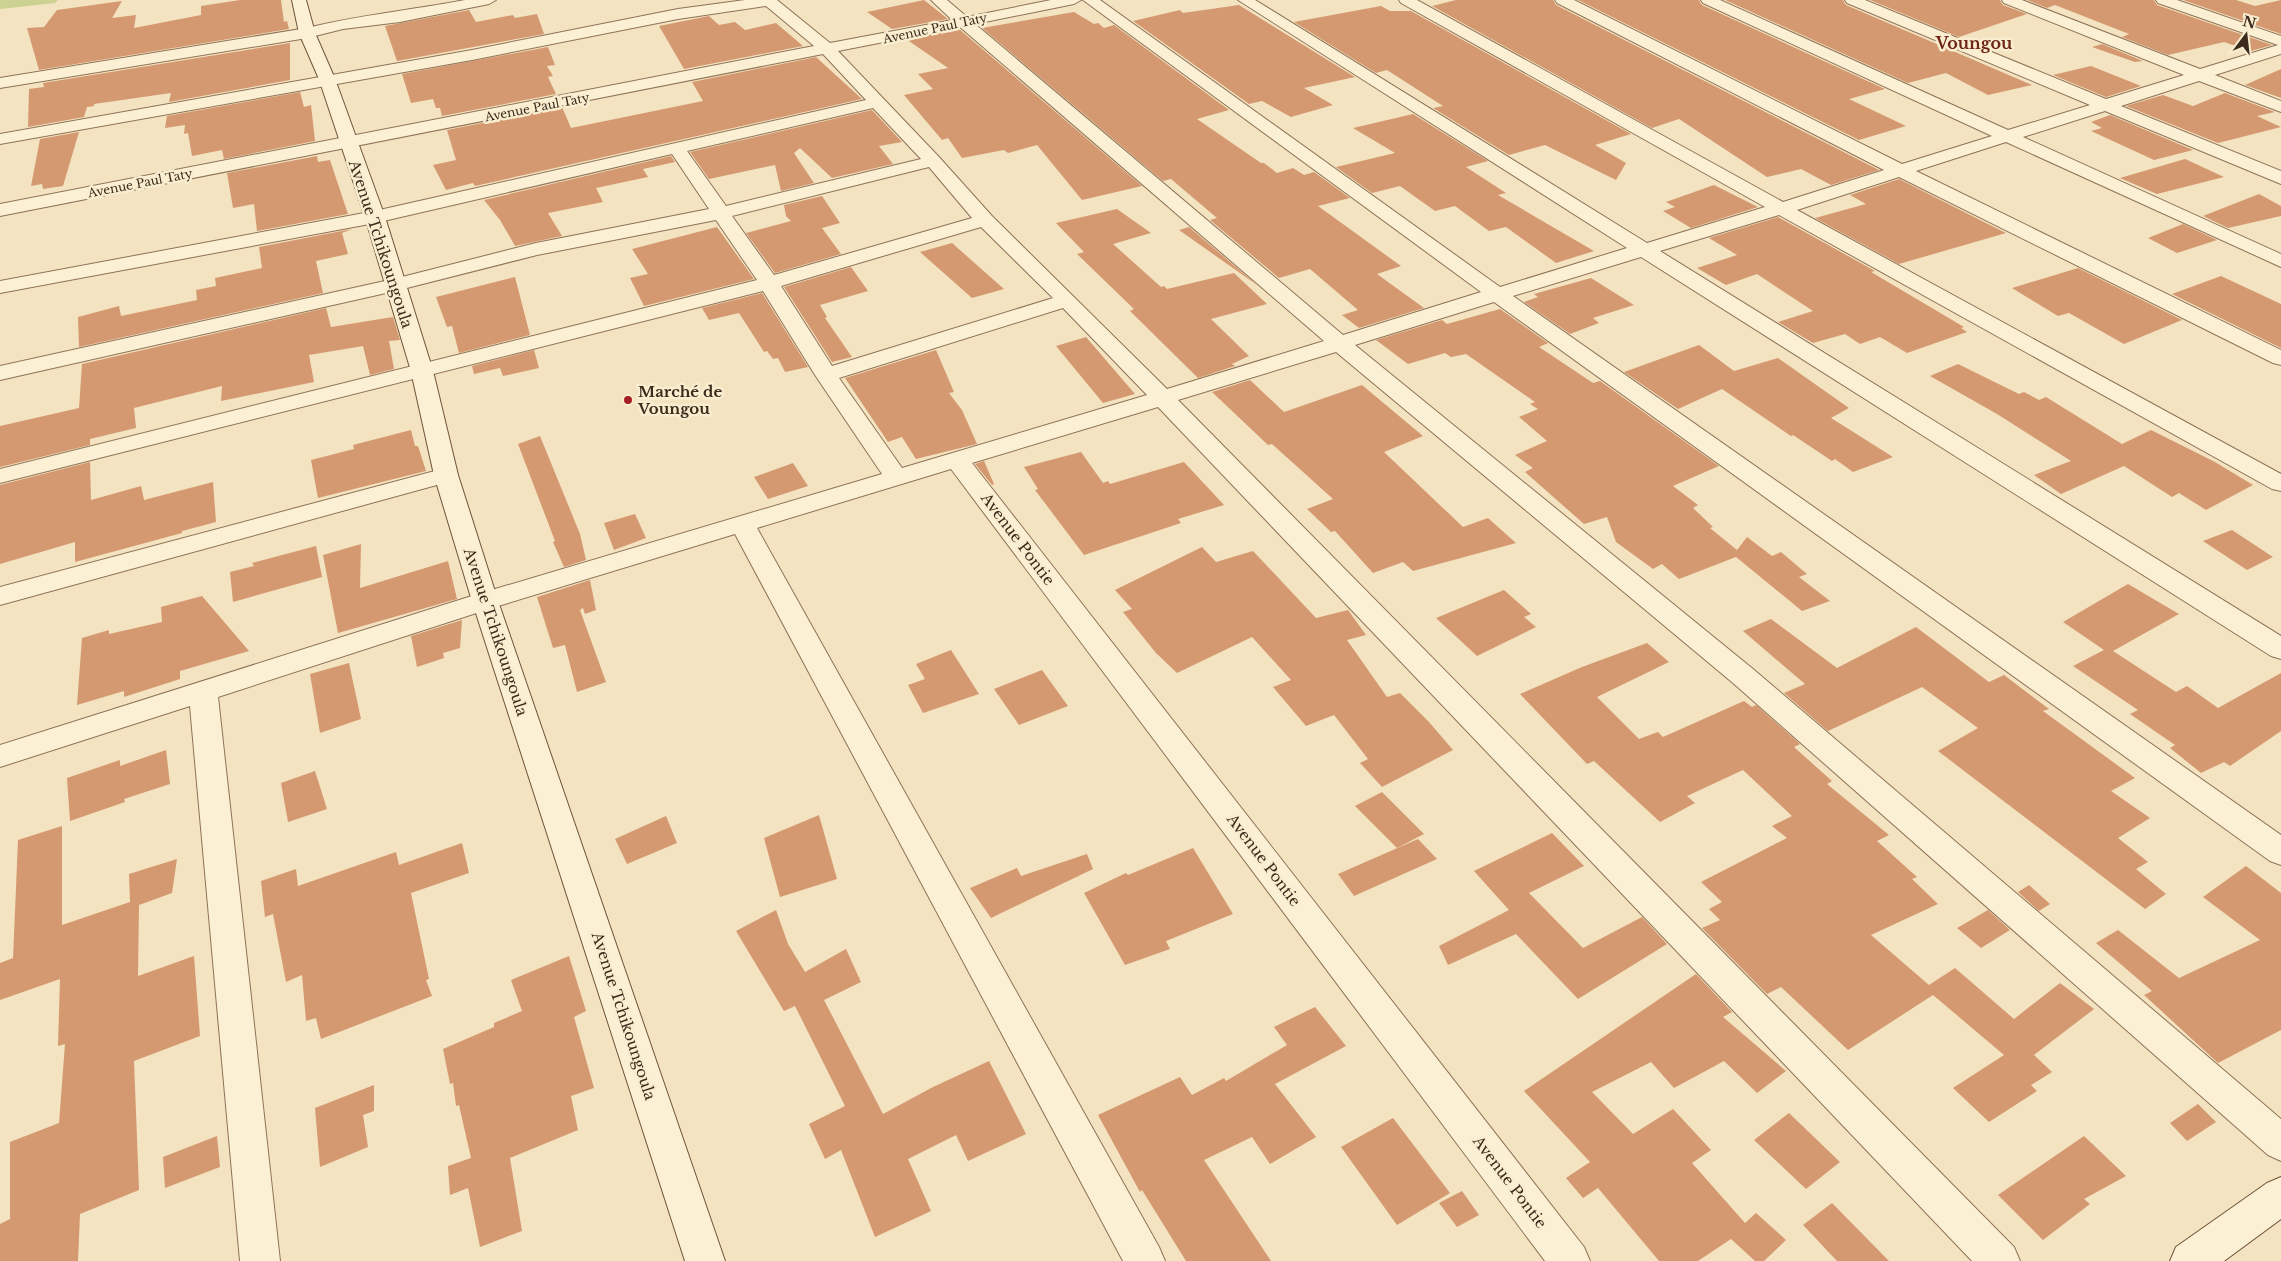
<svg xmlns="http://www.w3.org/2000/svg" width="2281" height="1261" viewBox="0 0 2281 1261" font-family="'Libre Baskerville',serif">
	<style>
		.green { fill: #ccd292 }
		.building { fill: #d59971 }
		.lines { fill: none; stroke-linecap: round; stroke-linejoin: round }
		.street-casing { stroke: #8e7256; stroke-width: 2 }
		.secondary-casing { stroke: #705339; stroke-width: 2 }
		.street { fill: #fcf0d4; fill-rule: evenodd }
		.secondary { fill: #fcf0d4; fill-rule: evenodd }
		.poi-dot { fill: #a41e22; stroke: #f9edd0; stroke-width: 2 }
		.labels { text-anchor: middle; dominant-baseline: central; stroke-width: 5; stroke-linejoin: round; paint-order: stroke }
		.far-street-label { font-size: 12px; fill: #3c2b1c; stroke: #f9edd0 }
		.street-label { font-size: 15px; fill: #3c2b1c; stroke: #f9edd0 }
		.poi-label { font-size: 15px; font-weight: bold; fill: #3c2b1c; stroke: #f9edd0; text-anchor: start }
		.far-district-label { font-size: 16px; font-weight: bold; fill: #6e2616; stroke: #f9edd0 }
	</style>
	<rect width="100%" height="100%" fill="#f3e3c0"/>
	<path class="green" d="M0,0H58L55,3L0,9Z"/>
	<path class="building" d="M240,0H281L284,22L287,21L289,29L39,70L27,28L44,27L57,10L122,1L112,18L136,15L134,28L201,15V6Z
		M924,0L948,19L892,29L867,12Z
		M1456,0H1553L1556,5L1879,170L1831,185L1801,169L1767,177L1679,119L1652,128L1432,6Z
		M1578,0H1699L1702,5L1885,89L1849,99L1906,126L1859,140Z
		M1725,0H1843L1846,5L2032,85L1988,95L1946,73L1908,83Z
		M1870,0H2000L2003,5L2027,14L1959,37Z
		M2027,0H2154L2157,5L2272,45L2251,51L2224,42L2168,55L2122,37L2129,34L2055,5L2047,8Z
		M2183,0H2236L2255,6L2281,0V34Z
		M1239,5L1355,77L1304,88L1333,105L1291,117L1262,101L1249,104L1133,21L1180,10L1183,13Z
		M1381,6L1390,11H1411L1631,134L1595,145L1626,163L1616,180L1545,145L1509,155L1433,108L1443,106L1387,70L1376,73L1294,22Z
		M469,10L476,22L513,15L515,18L537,14L544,34L397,61L385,26Z
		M1074,12L1094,24L1098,23L1104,28L1114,25L1229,110L1197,119L1261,163H1264L1277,173L1293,168L1304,175L1314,172L1350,198L1318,206L1401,266L1377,274L1424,308L1359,328L1342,315L1358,310L1310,269L1279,278L1210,220L1217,218L1171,179L1163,181L982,28Z
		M709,16L719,25L735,22L745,30L776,23L803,46L684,69L659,26Z
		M959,29L1142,186L1082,200L1037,145L1008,153L1004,150L962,158L948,138L942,140L904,95L933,89L918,74L948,68L906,39Z
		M290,43V80L169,102L171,93L94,104V106L87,107L84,117L28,127L29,89L44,87L43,83Z
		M2102,44L2143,61L2135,62L2092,47Z
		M548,47L555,65L547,66L553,76L548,77L556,94L442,116L440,108H436L433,99L411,103L402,74Z
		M816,57L862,99L475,186L473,183L446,190L433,165L456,160L447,130L562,107L571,128L703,101L692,82Z
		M2091,66L2141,86L2106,97L2053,75Z
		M2281,69V98L2245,85Z
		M300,92L304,107L311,105L315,141L224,159L222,150L192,156L188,133L184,134L185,125L165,128L167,116Z
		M2225,93L2275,112L2257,116L2281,127L2218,143L2126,106L2163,95L2193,106Z
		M872,110L902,142L879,146L893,164L832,178L800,148L794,153L814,183L781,191L775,165L709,179L690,152Z
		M1413,114L1488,161L1466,167L1506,193L1498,195L1594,251L1556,263L1506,227L1489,231L1455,206L1435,211L1400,186L1372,193L1336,167L1395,153L1353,128Z
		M2110,115L2193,150L2154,160L2091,131L2102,128L2091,122Z
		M79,132L63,186L43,189L42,184L31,186L40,139Z
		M317,156L318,162L330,160L348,214L257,231L254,204L233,208L227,173Z
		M671,156L675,162L643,169L648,177L596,188L603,202L548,213L562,236L515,246L500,220L484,200Z
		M2185,159L2224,177L2157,194L2120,178Z
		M1899,179L1982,221L2006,233L1899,264L1815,218L1866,204L1850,195Z
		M1714,185L1758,207L1691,228L1663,211L1675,207L1666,202Z
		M2259,194L2281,206V216L2228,228L2203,216Z
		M822,196L840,223L822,228L841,254L775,273L746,233L791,221L786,216L784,205Z
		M1117,209L1151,233L1113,244L1161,287L1164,286L1167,289L1234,273L1267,304L1211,319L1249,356L1232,364L1235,366L1198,378L1130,311L1134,309L1077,254L1084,252L1056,223Z
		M1778,217L1875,271L1871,272L1964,327L1961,328L1967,332L1907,353L1880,337L1860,344L1845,334L1813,343L1778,322L1813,311L1757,274L1726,285L1697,268L1737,255L1709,238Z
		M2183,224L2217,240L2177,253L2148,238Z
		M717,227L754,279L644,306L630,278L648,274L632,249Z
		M1189,227L1257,285L1179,230Z
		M352,229L342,233L348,254L316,261L323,293L79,347L78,317L119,306L121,316L197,300L196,290L216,286L215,278L262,268L259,247Z
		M952,243L1004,289L972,298L920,252Z
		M851,267L868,291L820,305L827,317L825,318L852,357L832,362L784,287Z
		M2078,268L2182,320L2124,344L2069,313L2058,316L2012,288Z
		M2221,276L2281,304V348L2172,294Z
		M515,277L530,335L459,353L452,326L447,327L436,297Z
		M1591,278L1634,305L1593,318L1599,323L1570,334L1524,302L1538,297L1534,294Z
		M762,293L808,367L785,372L778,358L773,359L767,351L764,352L739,313L709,320L702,308Z
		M326,308L331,327L393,317L400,340L389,341L394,369L370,375L363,346L309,355L314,382L221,401L222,386L134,408L136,428L90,439V445L0,467V426L79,408L82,364Z
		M1500,309L1548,343L1539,347L1593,383L1600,381L1719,466L1673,486L1698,505L1693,508L1713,527L1710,528L1737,550L1747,537L1772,556L1781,552L1807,574L1799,577L1830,601L1802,611L1736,557L1679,579L1662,564L1653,569L1616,542L1607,517L1584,524L1525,472L1533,468L1515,455L1547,441L1519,417L1538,409L1530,404L1535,402L1466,354L1451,357L1445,353L1408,364L1376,340L1442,320L1447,324Z
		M1086,337L1135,394L1103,403L1056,346Z
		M1699,345L1734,371L1778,358L1849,408L1831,418L1893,457L1853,472L1835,459L1832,461L1793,435L1791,436L1722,389L1678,409L1624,372Z
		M534,350L539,368L503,376L500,368L474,374L472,366Z
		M936,350L954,392L949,393L962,410L977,444L916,459L902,437L888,442L845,378Z
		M1958,364L2019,394L2024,392L2039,400L2046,397L2122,444L2151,430L2215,462L2253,485L2206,510L2179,493L2172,497L2124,466L2061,494L2034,475L2071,461L1997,414L1930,376Z
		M1250,380L1284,412L1362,385L1423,436L1384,452L1463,527L1488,518L1516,543L1413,571L1403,562L1373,573L1335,531L1331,532L1307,509L1333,499L1272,444L1268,445L1212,392Z
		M411,430L415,446H418L426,471L318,498L311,460L354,449L353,445Z
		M540,436L580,534L586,560L564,567L553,542L555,541L518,444Z
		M1081,452L1103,483L1108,481L1110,484L1184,462L1224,505L1178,519L1181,523L1084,555L1035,490L1038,489L1024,467Z
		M984,461L994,484L992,485L975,464Z
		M90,462L91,500L141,486L144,500L213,482L216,522L182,531V533L75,562V542L0,564V485Z
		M793,463L808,486L768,499L754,477Z
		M635,514L646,538L614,550L604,523Z
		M2232,530L2273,557L2247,570L2203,541Z
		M361,544L360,588L448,561L457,599L338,633L323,555Z
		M316,546L322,577L233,602L230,572L254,566L252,563Z
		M1202,547L1216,562L1253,551L1316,618L1348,610L1366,635L1347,640L1387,697L1400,693L1429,722L1453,750L1382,787L1360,763L1368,759L1334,715L1306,726L1273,687L1291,680L1252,637L1177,673L1156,653L1123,612L1132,609L1115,590Z
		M590,580L596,610L585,614L583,608L580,610L606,682L577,692L565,645L553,648L537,597Z
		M2128,584L2179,614L2113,651L2176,692L2187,686L2218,708L2281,673V731L2230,766L2224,762L2201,773L2170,748L2175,745L2130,714L2138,710L2073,666L2104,650L2063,622Z
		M1504,590L1531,614L1524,617L1536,627L1477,656L1436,618Z
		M202,596L249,651L180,671V679L124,697V691L77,705L82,638L109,630V634L162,622L161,607Z
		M1771,619L1837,668L1916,627L1989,682L2004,675L2049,709L2043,711L2135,778L2111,791L2150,818L2118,838L2148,862L2136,869L2166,894L2145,909L1938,751L1978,728L1922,687L1828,731L1784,693L1805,684L1743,631Z
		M462,620L460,648L443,653L444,658L417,667L411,636Z
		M1647,643L1669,662L1597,697L1639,739L1658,732L1663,737L1744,701L1752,707L1756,705L1800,744L1794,747L1832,781L1827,784L1889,835L1877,841L1917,877L1912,879L1938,904L1871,935L1929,985L1955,968L2014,1019L2060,983L2094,1009L2034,1055L2052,1072L2031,1085L2037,1091L1989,1122L1953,1088L2004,1055L1933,995L1848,1050L1781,987L1767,994L1702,928L1720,920L1709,909L1722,902L1701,882L1787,838L1772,826L1792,816L1743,770L1687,796L1695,803L1660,822L1594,761L1587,764L1520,694L1582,667Z
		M951,650L979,694L923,713L908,685L925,679L916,664Z
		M349,663L361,719L320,733L310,674Z
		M1042,670L1068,706L1019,725L994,689Z
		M166,750L170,784L124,799L125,802L70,821L67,778L120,760V766Z
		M315,771L327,809L288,822L281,783Z
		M1382,792L1424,834L1397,848L1355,806Z
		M819,815L837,879L780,897L764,838Z
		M666,816L677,843L627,864L615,839Z
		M62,826V925L130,902L129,874L177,859L172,893L139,905L138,976L194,956L200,1036L134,1061L139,1190L80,1214L78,1261H0V1224L10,1219V1142L59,1123L65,1044L58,1046L60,979L0,1000V963L13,958L18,840Z
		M1552,833L1584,866L1529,893L1583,948L1642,917L1667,944L1578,999L1516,934L1448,965L1439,946L1509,910L1474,871Z
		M1418,839L1437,859L1354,896L1338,874Z
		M462,843L469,873L411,893L429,979L426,980L432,996L321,1039L316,1018L306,1021L302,975L286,982L273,914L265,917L261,881L296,869L298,886L396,852L399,865Z
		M1193,848L1233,914L1166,941L1170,949L1125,965L1084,893L1126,873L1128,875Z
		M1087,854L1093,869L991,918L970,888L1017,868L1021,876Z
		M2246,866L2281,893V1030L2218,1063L2144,995L2152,991L2096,943L2118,930L2179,978L2260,940L2203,897Z
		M2029,885L2050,904L2039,911L2018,892Z
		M776,910L788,944L805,972L846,949L861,982L824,1000L883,1114L933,1087L989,1061L1026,1134L968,1161L956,1135L908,1159L931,1211L875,1237L841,1150L825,1159L809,1124L845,1106L795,1006L784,1011L736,931Z
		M1988,910L2010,930L1981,948L1957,928Z
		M569,956L586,1011L574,1017L594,1088L571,1096L578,1130L510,1158L522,1231L480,1247L468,1188L450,1195L448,1166L471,1158L459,1105L456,1106L453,1083L450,1084L443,1049L494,1027V1023L522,1011L511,980Z
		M1696,974L1732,1012L1723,1017L1786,1071L1757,1093L1724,1061L1674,1088L1651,1062L1592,1092L1633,1134L1673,1109L1711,1150L1692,1163L1745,1223L1756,1213L1786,1240L1764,1261H1755L1731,1239L1698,1261H1659L1598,1188L1583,1198L1566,1178L1590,1162L1524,1091Z
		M1315,1007L1346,1046L1275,1084L1316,1137L1270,1164L1252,1137L1204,1160L1271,1261H1186L1142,1190L1140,1192L1098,1115L1180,1077L1192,1095L1224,1078L1226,1081L1287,1045L1274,1027Z
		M374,1085V1111L363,1115L368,1147L320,1167L315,1108Z
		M2198,1104L2216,1122L2187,1141L2170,1123Z
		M1789,1113L1840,1162L1806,1189L1754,1140Z
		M1393,1118L1450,1193L1397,1225L1341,1147Z
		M217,1136L220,1167L165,1188L163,1157Z
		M2084,1136L2126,1176L2084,1199L2090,1204L2043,1240L1998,1195Z
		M1462,1191L1479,1215L1457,1227L1439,1203Z
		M1832,1203L1889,1261H1837L1803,1225Z"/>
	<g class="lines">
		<defs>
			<path id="street" d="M465,0H496L489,4L400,22L343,29L307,38L0,88V78L307,28C359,15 413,10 465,0Z
				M745,0H777L830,43L952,20L931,0H947L967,17L1051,0H1081L1074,4L975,24L1343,335L1481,292L1083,0H1100L1500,287L1627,248L1238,0H1255L1647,243L1765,207L1401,3L1399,0H1417L1783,202L1884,170L1557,3L1555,0H1574L1902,164L1992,136L1703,3L1701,0H1720L2008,130L2090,105L1847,3L1845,0H1865L2106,99L2184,75L2004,3L2002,0H2022L2200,69L2278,45L2158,3L2156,0H2177L2281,36V54L2215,75L2281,101V112L2199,81L2121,106L2281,171V184L2105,111L2023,137L2281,254V267L2006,142L1916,171L2281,350V365L2273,363L1899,177L1797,210L2281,474V491L2272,489L1779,215L1660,251L2281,636V659L2271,656L1641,257L1513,296L2281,835V865L2270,861L1494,302L1355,345L1753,669L2281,1119V1161L2268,1155L1733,683L1336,352L1178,400L2014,1247L2020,1261H1972L1158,407L972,463L1584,1247L1590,1261H1545L951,469L757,528L1159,1247L1165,1261H1123L735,534L495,607L218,697L280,1261H240L190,706L0,767V745L475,595L882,474L815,375L763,291L0,483V469L757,280L716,220L537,255L395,291L0,380V366L394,279L536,243L709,209L672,154L375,223L0,293V281L375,211L866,100L823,54L0,216V204L814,46L766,6L678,19L472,60L0,144V134L472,50L678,9ZM960,27L1324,341L1167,389L992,216L939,157L838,51ZM873,108L921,159L726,206L687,151ZM929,167L972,218L774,275L732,216ZM981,227L1053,298L832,366L781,286ZM1063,308L1147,395L902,468L839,378Z
				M446,468L455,470L458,475L455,480L0,605V587Z"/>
			<path id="secondary" d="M292,0H306L315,33L335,79L385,217L433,371L458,475L498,601L725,1261H685L472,601L434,475L411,371L365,217L319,79L299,33Z
				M2281,1177V1219L2224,1261H2170L2176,1247L2267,1183Z"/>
		</defs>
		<use href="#street" class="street-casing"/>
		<use href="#secondary" class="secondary-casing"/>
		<use href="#street" class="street"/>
		<use href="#secondary" class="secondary"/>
	</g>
	<circle class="poi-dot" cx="628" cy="400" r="5"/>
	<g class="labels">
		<g class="far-street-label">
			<text transform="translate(935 28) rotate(-12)">Avenue Paul Taty</text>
			<text transform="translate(537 107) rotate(-11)">Avenue Paul Taty</text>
			<text transform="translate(140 183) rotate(-11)">Avenue Paul Taty</text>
		</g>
		<g class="street-label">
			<text transform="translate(381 244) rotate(72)">Avenue Tchikoungoula</text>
			<text transform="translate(1018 539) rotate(53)">Avenue Pontie</text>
			<text transform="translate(496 632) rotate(72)">Avenue Tchikoungoula</text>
			<text transform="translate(1264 860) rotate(53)">Avenue Pontie</text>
			<text transform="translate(624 1016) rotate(72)">Avenue Tchikoungoula</text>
			<text transform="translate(1510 1182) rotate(53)">Avenue Pontie</text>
		</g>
		<g class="poi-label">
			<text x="638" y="391">Marché de<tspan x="638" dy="17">Voungou</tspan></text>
		</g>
		<g class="far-district-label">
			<text x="1974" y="43">Voungou</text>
		</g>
	</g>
	<g transform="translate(2246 35) rotate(15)" stroke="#f9edd0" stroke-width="4" paint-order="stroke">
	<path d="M0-4L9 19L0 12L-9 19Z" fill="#3c2b1c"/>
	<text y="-8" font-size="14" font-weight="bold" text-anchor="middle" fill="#3c2b1c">N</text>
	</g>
</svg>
